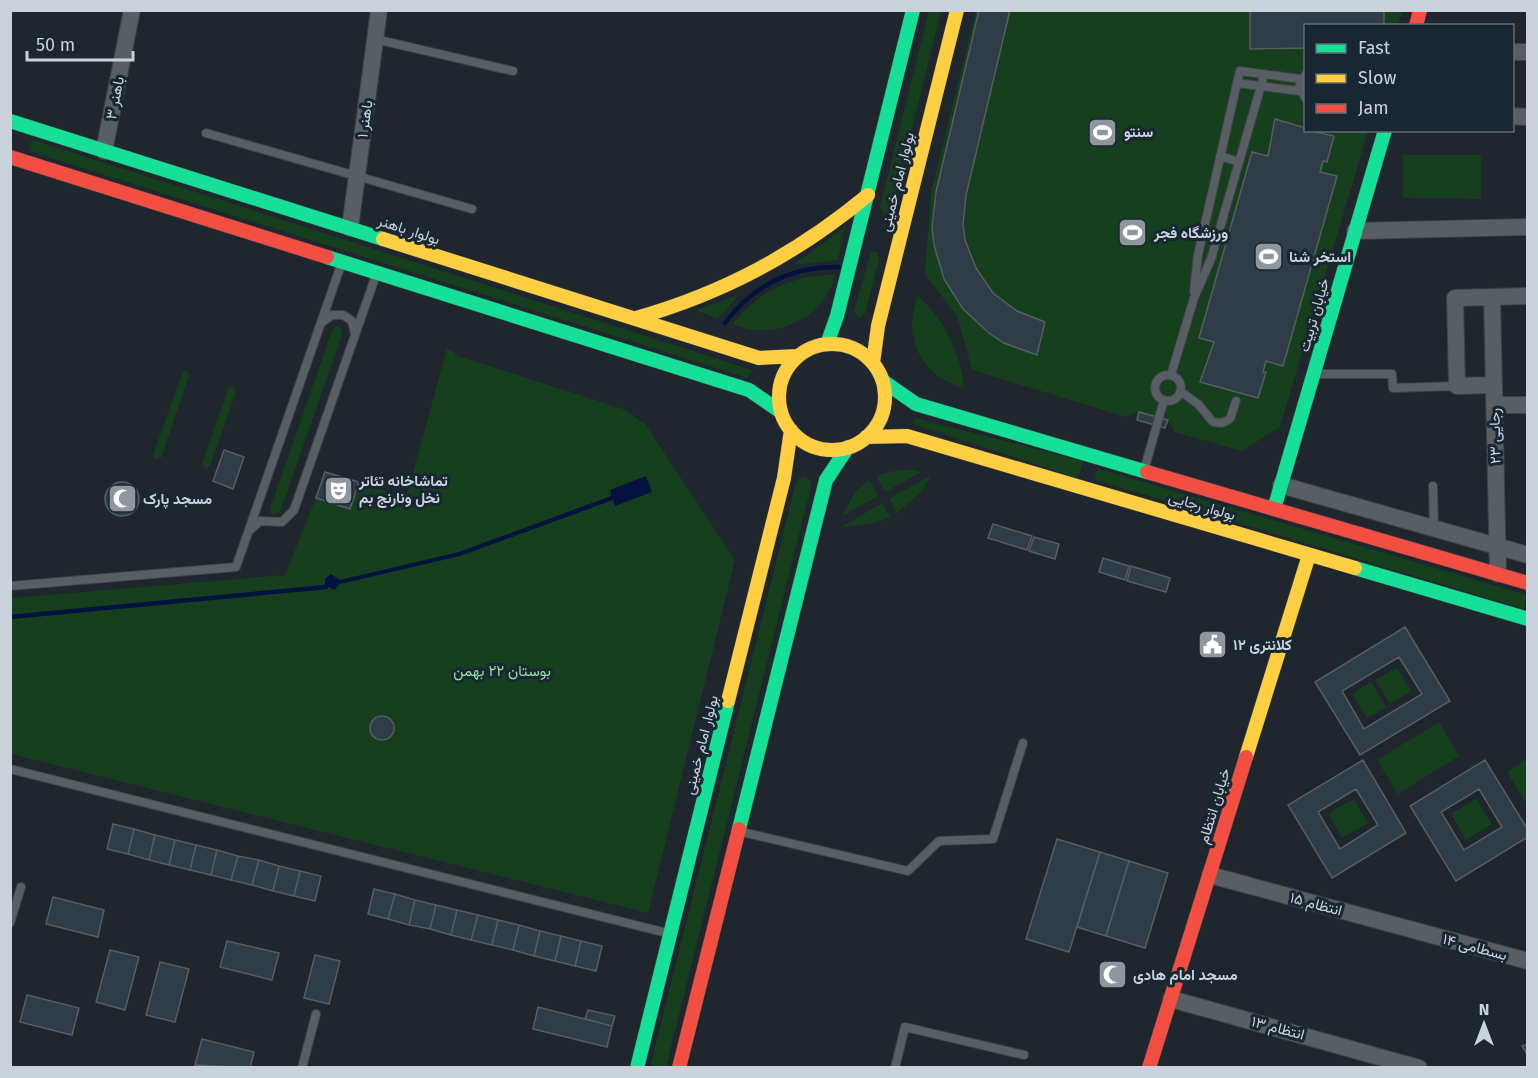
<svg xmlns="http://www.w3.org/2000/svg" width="1538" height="1078" viewBox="0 0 1538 1078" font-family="'Fira Sans',Vazirmatn,sans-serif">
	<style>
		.green { fill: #16401d }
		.water { fill: #03123e }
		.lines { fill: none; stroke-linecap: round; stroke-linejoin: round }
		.stream { stroke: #03123e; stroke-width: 4.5 }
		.building { fill: #2e3d48; stroke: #575d63; stroke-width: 1.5; fill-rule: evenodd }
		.lane-casing { stroke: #3c4248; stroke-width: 10 }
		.street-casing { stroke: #3c4248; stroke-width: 18 }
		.fast-casing { stroke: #3c4248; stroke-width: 15 }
		.slow-casing { stroke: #3c4248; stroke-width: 15 }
		.jam-casing { stroke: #3c4248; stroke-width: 15 }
		.lane { stroke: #585e63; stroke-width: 8 }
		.street { stroke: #585e63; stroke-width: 16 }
		.fast { stroke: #16e098; stroke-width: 14 }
		.slow { stroke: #ffcf43; stroke-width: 14 }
		.jam { stroke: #f24e42; stroke-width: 14 }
		.labels { text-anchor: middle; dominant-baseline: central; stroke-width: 6; stroke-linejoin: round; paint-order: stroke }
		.street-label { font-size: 15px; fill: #cad2db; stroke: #192733 }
		.poi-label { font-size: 15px; font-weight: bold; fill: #cad2db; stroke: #192733; text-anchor: start }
		.park-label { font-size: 15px; fill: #95e39b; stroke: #192733 }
	</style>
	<rect width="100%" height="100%" fill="#1f262d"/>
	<path class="green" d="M929,11H941L892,210L884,214L880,207Z
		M976,11H1403L1398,25L1306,26V130L1368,131L1280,427L1242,451L1175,432L1168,420L1139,412L1126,417L972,370L957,316L925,274L931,192Z
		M33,140L752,370L748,378L29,151V145Z
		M1403,155H1481V199L1403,198Z
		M845,227L838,260L793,265Z
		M871,252H877L879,259L865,314L858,318L854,311Z
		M835,275C826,317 773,343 733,324C756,292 795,274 835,275Z
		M739,295L718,319L696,310Z
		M918,296C945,321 960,351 964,388C922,377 901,337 918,296Z
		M338,325L343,332L280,512L272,515L270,509L333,328Z
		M447,349L455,352V355L623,409L645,424L735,560L648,913L11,754V598L285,575L316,498L359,482L406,498Z
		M183,371H188L189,376L161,458L154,460L153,455Z
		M229,387H234L236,392L210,466L206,469L202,464Z
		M915,418L1083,461L1078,478L913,424Z
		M1099,469L1527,595L1524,609L1096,480L1095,474Z
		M912,470L921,472L885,492L876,476L894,471Z
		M931,475L923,490L897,513L889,499Z
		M805,477L810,481L811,486L666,1067L650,1068L796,483L800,478Z
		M869,480L878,496L842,516L855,492Z
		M882,503L890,517L874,523L840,528Z
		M1397,667L1411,691L1390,704L1375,680Z
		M1371,682L1386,707L1367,718L1352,694Z
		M1439,722L1459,756L1398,794L1377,760Z
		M1527,759V805L1507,772Z
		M1354,799L1368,823L1342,838L1328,814Z
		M1476,799L1492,824L1466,840L1451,814Z"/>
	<path class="water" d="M646,476L652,492L615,506L613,500L460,556L340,584L334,590L325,585V579L331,574L340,580L459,552L611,496L610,490Z"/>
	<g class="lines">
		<path class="stream" d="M725,323C753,285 793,266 839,267
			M10,617L326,587"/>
	</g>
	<path class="building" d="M979,10H1010L966,195L963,225L965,240L976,268L993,293L1017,311L1045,322L1037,355L1004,343L989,333L963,309L944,279L934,245L932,228L936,192Z
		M1250,10H1384V26H1306V48L1250,49Z
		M1275,119L1306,128V130L1334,136L1327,162L1323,161L1320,172L1337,176L1283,366L1266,361L1263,372H1266L1258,398L1200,382L1214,342L1199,338L1252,152L1268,156Z
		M1139,412L1168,420L1165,428L1137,420Z
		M224,450L244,457L233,489L213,481Z
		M325,472L359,482L350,509L316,498Z
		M105 499a17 17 0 1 1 34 0a17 17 0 1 1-34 0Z
		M993,524L1032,536L1027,550L988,538Z
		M1034,537L1059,544L1055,559L1029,551Z
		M1103,558L1129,566L1125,580L1099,572Z
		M1131,566L1170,578L1166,592L1127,581Z
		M1405,627L1450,701L1360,755L1315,682ZM1399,657L1422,694L1364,729L1342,691Z
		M370 728a12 12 0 1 1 24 0a12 12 0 1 1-24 0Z
		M1363,760L1406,833L1332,878L1288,805ZM1356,789L1378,825L1340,849L1318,812Z
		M1485,760L1528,830V837L1456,881L1410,806ZM1479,789L1502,827L1464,850L1441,812Z
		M113,824L134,829L128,854L107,849Z
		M134,829L155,835L149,860L128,854Z
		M155,835L175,840L169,865L149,860Z
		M1057,839L1100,852L1069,952L1026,939Z
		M175,840L196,845L190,870L169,865Z
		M196,845L217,850L211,875L190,870Z
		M217,850L238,856L231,880L211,875Z
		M1100,852L1129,861L1106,936L1077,927Z
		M238,856L259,860L252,885L231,880Z
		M259,860L279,866L273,891L252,885Z
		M1129,861L1168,873L1145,948L1106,936Z
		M279,866L300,871L294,896L273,891Z
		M300,871L321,876L315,901L294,896Z
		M374,889L395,894L388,919L368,914Z
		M395,894L415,900L409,925L388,919Z
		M53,897L104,910L98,937L46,924Z
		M415,900L436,905L430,929L409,925Z
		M436,905L457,910L451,935L430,929Z
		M457,910L478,915L471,940L451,935Z
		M478,915L498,920L492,945L471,940Z
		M498,920L519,925L513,950L492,945Z
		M519,925L540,931L534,956L513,950Z
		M540,931L561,936L555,961L534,956Z
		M561,936L581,941L575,966L555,961Z
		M227,941L279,953L272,980L220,967Z
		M581,941L602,946L596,971L575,966Z
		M110,950L139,957L125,1010L96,1002Z
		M315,955L340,961L329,1004L304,998Z
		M160,962L189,969L175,1022L146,1015Z
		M27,995L79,1008L72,1035L20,1022Z
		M538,1007L612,1026L607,1047L533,1029Z
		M588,1010L615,1016L612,1026L585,1019Z
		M202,1039L254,1052L250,1068L195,1065Z
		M1528,1044V1056L1522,1046Z"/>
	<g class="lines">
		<defs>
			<path id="lane" d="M375,39L513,71
				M1264,74L1261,86L1237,83L1240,71L1301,79
				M1306,74L1299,87L1306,99
				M206,133L472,209
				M1220,156L1239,162
				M1194,291L1198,255L1237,83
				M321,323L332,315H343L352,321L355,334
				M1317,374H1392L1393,388L1457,386
				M1171,375L1194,298L1211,259L1261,86L1299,91
				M1155 388a13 13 0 1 1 26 0a13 13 0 1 1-26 0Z
				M1180,391L1198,404L1213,422L1222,423L1230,419L1236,401
				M1145,467L1164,400
				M1433,486L1434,528
				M250,530L260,521L282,522L294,510L376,275
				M10,586L236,567L341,265
				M10,769L667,933
				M742,832L908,871L939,841L993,839L1023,743
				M10,923L21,887
				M302,1068L316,1014
				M895,1068L905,1027L1024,1055"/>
			<path id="street" d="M1512,52H1528
				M1512,116L1528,117
				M104,151L132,10
				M350,228L379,10
				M1355,231L1528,227
				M1492,297L1498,574
				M1494,385L1457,386L1455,298L1528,296
				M1494,405H1528
				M1281,485L1528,555
				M1210,875L1528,961
				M1171,999L1419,1068"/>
			<path id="fast" d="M10,121L383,239
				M327,257L749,390L781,412
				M827,344L837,316L913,10
				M883,381L916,404L1147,472
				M1274,509L1385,130
				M1355,568L1528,619
				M739,829L826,480L848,447
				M637,1068L728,701"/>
			<path id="slow" d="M383,239L759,358L798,356
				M636,318C724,293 798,253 868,195
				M779 397a53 53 0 1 1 106 0a53 53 0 1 1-106 0Z
				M873,363L878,326L957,10
				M866,437L907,436L1355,568
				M728,701L784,478L791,430
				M1246,757L1309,555"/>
			<path id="jam" d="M1416,26L1420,10
				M10,157L327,257
				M1147,472L1528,583
				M679,1068L739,829
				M1149,1068L1246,757"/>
		</defs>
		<use href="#lane" class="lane-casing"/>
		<use href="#street" class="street-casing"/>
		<use href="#fast" class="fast-casing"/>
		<use href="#slow" class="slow-casing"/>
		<use href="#jam" class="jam-casing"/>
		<use href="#lane" class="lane"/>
		<use href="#street" class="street"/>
		<use href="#fast" class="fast"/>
		<use href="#slow" class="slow"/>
		<use href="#jam" class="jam"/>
	</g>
	<defs>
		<symbol id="stadium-square" viewBox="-11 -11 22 22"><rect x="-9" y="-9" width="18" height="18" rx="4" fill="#8e969e" stroke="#192733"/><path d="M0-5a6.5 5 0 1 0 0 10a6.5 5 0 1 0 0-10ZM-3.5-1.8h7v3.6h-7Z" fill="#fff"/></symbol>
		<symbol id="theatre-square" viewBox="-11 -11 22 22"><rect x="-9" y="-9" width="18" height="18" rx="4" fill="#8e969e" stroke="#192733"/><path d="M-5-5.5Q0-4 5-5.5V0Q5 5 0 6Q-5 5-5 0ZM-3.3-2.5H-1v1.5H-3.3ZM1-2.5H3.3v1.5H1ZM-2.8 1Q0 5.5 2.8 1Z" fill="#fff"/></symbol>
		<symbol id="mosque-square" viewBox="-11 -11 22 22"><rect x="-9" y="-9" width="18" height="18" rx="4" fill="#8e969e" stroke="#192733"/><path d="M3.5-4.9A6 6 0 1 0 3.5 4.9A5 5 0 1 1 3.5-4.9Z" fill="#fff"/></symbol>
		<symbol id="civic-square" viewBox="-11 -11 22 22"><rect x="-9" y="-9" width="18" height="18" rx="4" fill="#8e969e" stroke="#192733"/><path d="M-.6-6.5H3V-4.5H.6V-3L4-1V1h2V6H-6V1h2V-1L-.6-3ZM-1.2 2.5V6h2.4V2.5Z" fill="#fff"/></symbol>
	</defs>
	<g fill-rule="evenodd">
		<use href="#stadium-square" x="1086" y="116" width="33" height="33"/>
		<use href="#stadium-square" x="1116" y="216" width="33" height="33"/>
		<use href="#stadium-square" x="1252" y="240" width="33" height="33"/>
		<use href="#theatre-square" x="322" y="474" width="33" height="33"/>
		<use href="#mosque-square" x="106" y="482" width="33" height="33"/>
		<use href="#civic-square" x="1196" y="628" width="33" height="33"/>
		<use href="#mosque-square" x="1096" y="958" width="33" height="33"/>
	</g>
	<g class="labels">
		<g class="street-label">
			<text transform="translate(115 98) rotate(-79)">باهنر ۳</text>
			<text transform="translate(365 119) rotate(-82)">باهنر ۱</text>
			<text transform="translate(897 182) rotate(-76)">بولوار امام خمینی</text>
			<text transform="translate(409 230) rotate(18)">بولوار باهنر</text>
			<text transform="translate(1314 315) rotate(-74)">خیابان تربیت</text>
			<text transform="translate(1495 436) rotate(-91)">رجایی ۲۳</text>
			<text transform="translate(1202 506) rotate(16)">بولوار رجایی</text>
			<text transform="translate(701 745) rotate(-76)">بولوار امام خمینی</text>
			<text transform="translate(1214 806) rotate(-73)">خیابان انتظام</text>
			<text transform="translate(1316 904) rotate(15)">انتظام ۱۵</text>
			<text transform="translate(1475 947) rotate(15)">بسطامی ۱۴</text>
			<text transform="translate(1278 1028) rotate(15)">انتظام ۱۳</text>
		</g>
		<g class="poi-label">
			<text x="1124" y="132">سنتو</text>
			<text x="1154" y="233">ورزشگاه فجر</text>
			<text x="1289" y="257">استخر شنا</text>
			<text x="359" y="481">تماشاخانه تئاتر<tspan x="359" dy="17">نخل ونارنج بم</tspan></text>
			<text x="143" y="499">مسجد پارک</text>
			<text x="1233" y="645">کلانتری ۱۲</text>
			<text x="1133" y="975">مسجد امام هادی</text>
		</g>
		<g class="park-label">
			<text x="502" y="671">بوستان ۲۲ بهمن</text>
		</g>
	</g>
	<rect width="1538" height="1078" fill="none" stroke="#cad2db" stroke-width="24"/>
	<rect x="1304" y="24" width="210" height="108" fill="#192733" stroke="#606b76" stroke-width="1.5"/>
	<rect x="1316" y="44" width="30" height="9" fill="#16e098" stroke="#606b76" stroke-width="1.5"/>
	<text x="1358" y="54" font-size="18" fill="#cad2db">Fast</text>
	<rect x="1316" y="74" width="30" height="9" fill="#ffcf43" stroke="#606b76" stroke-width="1.5"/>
	<text x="1358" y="84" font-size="18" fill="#cad2db">Slow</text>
	<rect x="1316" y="104" width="30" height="9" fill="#f24e42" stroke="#606b76" stroke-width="1.5"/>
	<text x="1358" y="114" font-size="18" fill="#cad2db">Jam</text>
	<g transform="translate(1484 1024)" stroke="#192733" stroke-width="4.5" paint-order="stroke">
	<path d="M0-4.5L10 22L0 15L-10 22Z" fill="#cad2db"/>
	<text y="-9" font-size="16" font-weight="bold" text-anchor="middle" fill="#cad2db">N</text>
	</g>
	<path d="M27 51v9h106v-9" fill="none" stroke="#cad2db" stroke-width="3"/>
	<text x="36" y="51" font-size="18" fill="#cad2db" stroke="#192733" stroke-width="4.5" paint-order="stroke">50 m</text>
</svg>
